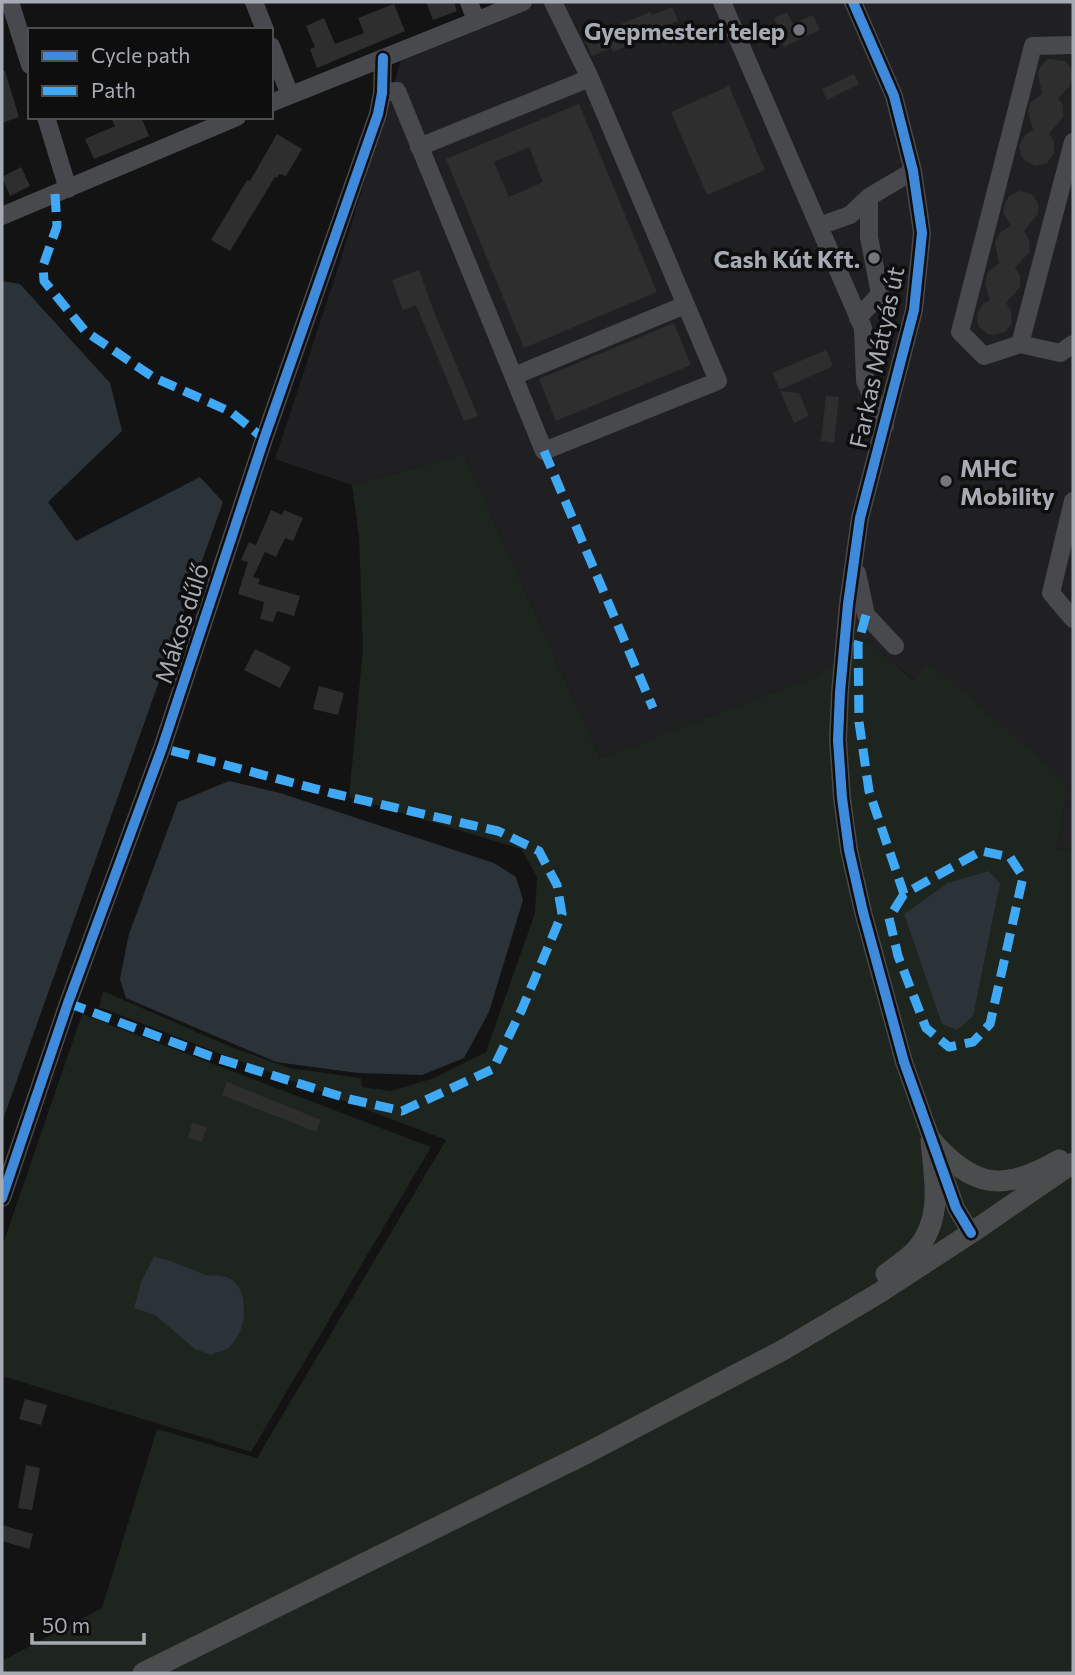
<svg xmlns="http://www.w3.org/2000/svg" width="1075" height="1675" viewBox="0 0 1075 1675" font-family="Commissioner,sans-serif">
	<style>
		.built { fill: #202022 }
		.green { fill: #1e241e }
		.water { fill: #2c3338 }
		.building { fill: #2e2e2f; fill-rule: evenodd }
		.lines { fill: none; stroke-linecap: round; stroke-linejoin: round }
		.minor { stroke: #48494c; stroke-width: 18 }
		.major { stroke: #4b4c4e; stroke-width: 21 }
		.quiet { stroke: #3fa9f5; stroke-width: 9; stroke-dasharray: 18 9; stroke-linecap: butt }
		.cycleway-casing { stroke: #0e0e0f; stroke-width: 15 }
		.cycleway { stroke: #408adc; stroke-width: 10 }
		.poi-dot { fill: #73767b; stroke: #0e0e0f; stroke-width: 2.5 }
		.labels { text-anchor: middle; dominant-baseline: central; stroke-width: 7; stroke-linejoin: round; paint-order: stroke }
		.poi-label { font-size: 24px; font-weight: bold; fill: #a6abb3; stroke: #0e0e0f; text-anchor: end }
		.street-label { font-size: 24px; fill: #a6abb3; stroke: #0e0e0f }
	</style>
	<rect width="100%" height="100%" fill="#131314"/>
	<path class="built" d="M533,2H1073V852L1057,848L931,663L914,680L867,642L816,676L600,758L464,454L352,485L275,459L339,265L402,57Z"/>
	<path class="green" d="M464,454L600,758L816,676L867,641L913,680L930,663L1067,782L1057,848L1073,852V1673H2V1661L102,1608L157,1429L257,1458L446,1140L99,1007L103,991L231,1047L289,1068L361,1078L362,1087L391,1091L434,1078L486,1052L535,913L537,877L521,849L349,797L363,649L359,537L352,485Z
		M82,1014L431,1147L251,1452L2,1376V1247Z"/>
	<path class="water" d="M2,281L20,284L110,383L122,431L48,502L76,541L200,477L223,502L2,1122Z
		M229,781L280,793L494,863L516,877L523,900L489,1012L464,1058L422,1075L358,1073L276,1062L126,998L120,979L129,934L178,802Z
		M989,871L1000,883L973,1016L957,1030L942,1024L904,914L948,883Z
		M154,1257C173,1260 188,1269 206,1275C211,1277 217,1274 222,1276C243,1280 246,1303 243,1321C242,1330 235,1343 227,1349C222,1352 217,1351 212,1355L195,1349L155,1315L134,1308L141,1282Z"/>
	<path class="building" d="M426,2H454L457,11L433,20Z
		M394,4L405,31L317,68L310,49L315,47L306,26L324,18L335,44L364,33L358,18Z
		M672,7L678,21L656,30L657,33L613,52L612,48L592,56L584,39L650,12L652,15Z
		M787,12L793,24L813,15L820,30L784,47L776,31L779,29L774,18Z
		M1048,59L1065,61L1072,69L1073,76L1070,86L1058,98L1063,105V117L1049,134L1054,142V153L1047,163L1036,166L1025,161L1021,156L1019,145L1025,135L1033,130L1028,111L1030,103L1042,94L1038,73L1040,67Z
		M2,71H5L19,117L2,123Z
		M854,74L859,84L827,100L822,89Z
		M729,86L765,170L707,195L671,112Z
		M579,104L657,292L524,348L446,159ZM529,147L543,182L509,197L494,162Z
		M111,117H141L149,136L94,159L85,139L115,126Z
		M277,134L302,149L286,176L279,174L277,178L275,177L230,251L211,240L247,180L250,181Z
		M21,167L30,186L10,196L2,177Z
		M1020,191L1031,194L1035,198L1038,203V214L1024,231L1029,239L1030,251L1015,268L1020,275V287L1006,303L1011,311L1012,323L1005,332L993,335L987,334L978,326L977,314L983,304L990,300L985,284L987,273L999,263L995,242L1001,232L1011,226L1003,212L1005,203L1009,196Z
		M419,270L434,312L478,416L464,421L416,305L403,310L392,280Z
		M674,323L691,365L556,421L539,379Z
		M826,350L833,366L780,390L772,373Z
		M780,391L799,393L809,416L794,423Z
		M826,396L839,397L834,443L821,441Z
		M271,510L282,515L284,510L303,518L293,541L285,538L276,557L265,552L253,577L260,579L258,584L300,596L294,616L277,611L273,622L260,619L264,602L238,594L248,562L241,560L249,542L256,545Z
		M255,649L291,667L280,688L244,670Z
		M319,686L344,693L338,715L313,709Z
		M227,1082L321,1120L316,1132L222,1095Z
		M192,1123L207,1127L202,1142L188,1138Z
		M25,1399L47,1405L41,1425L19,1419Z
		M26,1465L40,1468L32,1510L18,1508Z
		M2,1525L33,1534L29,1549L2,1541Z"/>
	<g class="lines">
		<path class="minor" d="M10,2L30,65
			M254,2L265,30
			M469,2L476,21
			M722,2L863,328L865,381L885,426
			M853,2L894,96L913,171L922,233L914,310L860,518L848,604L840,692L838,740L842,798L849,850L863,912L904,1062L956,1208L971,1233
			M1073,45L1033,46L960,332L984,356L1020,344L1060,353L1073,344
			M271,46L290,95
			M382,93L397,91L544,451L718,381L590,78L553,2
			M271,103L523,2
			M46,117L68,189
			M419,147L590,78
			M2,216L237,117
			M819,226L850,215L869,197L913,171
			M858,318L880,294L869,237V197
			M1020,344L1073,142
			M514,376L685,305
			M1073,501L1051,593L1073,619
			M857,573L866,615L895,646
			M2,1198L68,1003L162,748L264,439L378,114L382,93L383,58"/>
		<path class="major" d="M931,1140C974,1189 1003,1192 1059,1160
			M886,1274C896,1266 908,1259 916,1250C944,1219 934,1178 931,1140
			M143,1673L587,1453L783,1350L879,1293L971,1233L1073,1163"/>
		<path class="quiet" d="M55,194L57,226L43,266L44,281L85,331L153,377L231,412L264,439
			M544,451L653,708
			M866,615L858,644L859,722L869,791L904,894L981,851L1010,857L1023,877L990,1024L973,1042L949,1047L926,1028L898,956L889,918L904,894
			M68,1003L210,1056L349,1099L402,1111L493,1069L522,1009L562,914L557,885L539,851L498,831L331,793L162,748"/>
		<defs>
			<path id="cycleway" d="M853,2L894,96L913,171L922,233L914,310L860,518L848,604L840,692L838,740L842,798L849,850L863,912L904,1062L956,1208L971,1233
				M2,1198L68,1003L162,748L264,439L378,114L382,93L383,58"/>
		</defs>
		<use href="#cycleway" class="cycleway-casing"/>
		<use href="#cycleway" class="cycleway"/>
	</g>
	<g class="poi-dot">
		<circle cx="799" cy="30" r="7"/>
		<circle cx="874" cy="258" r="7"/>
		<circle cx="946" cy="481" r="7"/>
	</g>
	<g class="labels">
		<g class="poi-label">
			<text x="785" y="30">Gyepmesteri telep</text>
			<text x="860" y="258">Cash Kút Kft.</text>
			<text x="960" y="467" text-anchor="start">MHC<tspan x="960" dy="28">Mobility</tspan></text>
		</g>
		<g class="street-label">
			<text transform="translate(876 357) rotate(-78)">Farkas Mátyás út</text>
			<text transform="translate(181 623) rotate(-72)">Mákos dűlő</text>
		</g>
	</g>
	<rect width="1075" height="1675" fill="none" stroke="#a6abb3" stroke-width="7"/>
	<rect x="28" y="28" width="245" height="91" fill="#0e0e0f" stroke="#4b4d51" stroke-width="2"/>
	<rect x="42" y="51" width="35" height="10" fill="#408adc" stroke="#4b4d51" stroke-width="2"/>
	<text x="91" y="63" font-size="21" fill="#a6abb3">Cycle path</text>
	<rect x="42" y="86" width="35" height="10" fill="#3fa9f5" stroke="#4b4d51" stroke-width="2"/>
	<text x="91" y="98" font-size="21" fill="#a6abb3">Path</text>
	<path d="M32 1633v10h112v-10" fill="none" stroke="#a6abb3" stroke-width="3.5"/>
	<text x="42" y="1633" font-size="21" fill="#a6abb3" stroke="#0e0e0f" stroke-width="5" paint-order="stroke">50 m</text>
</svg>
